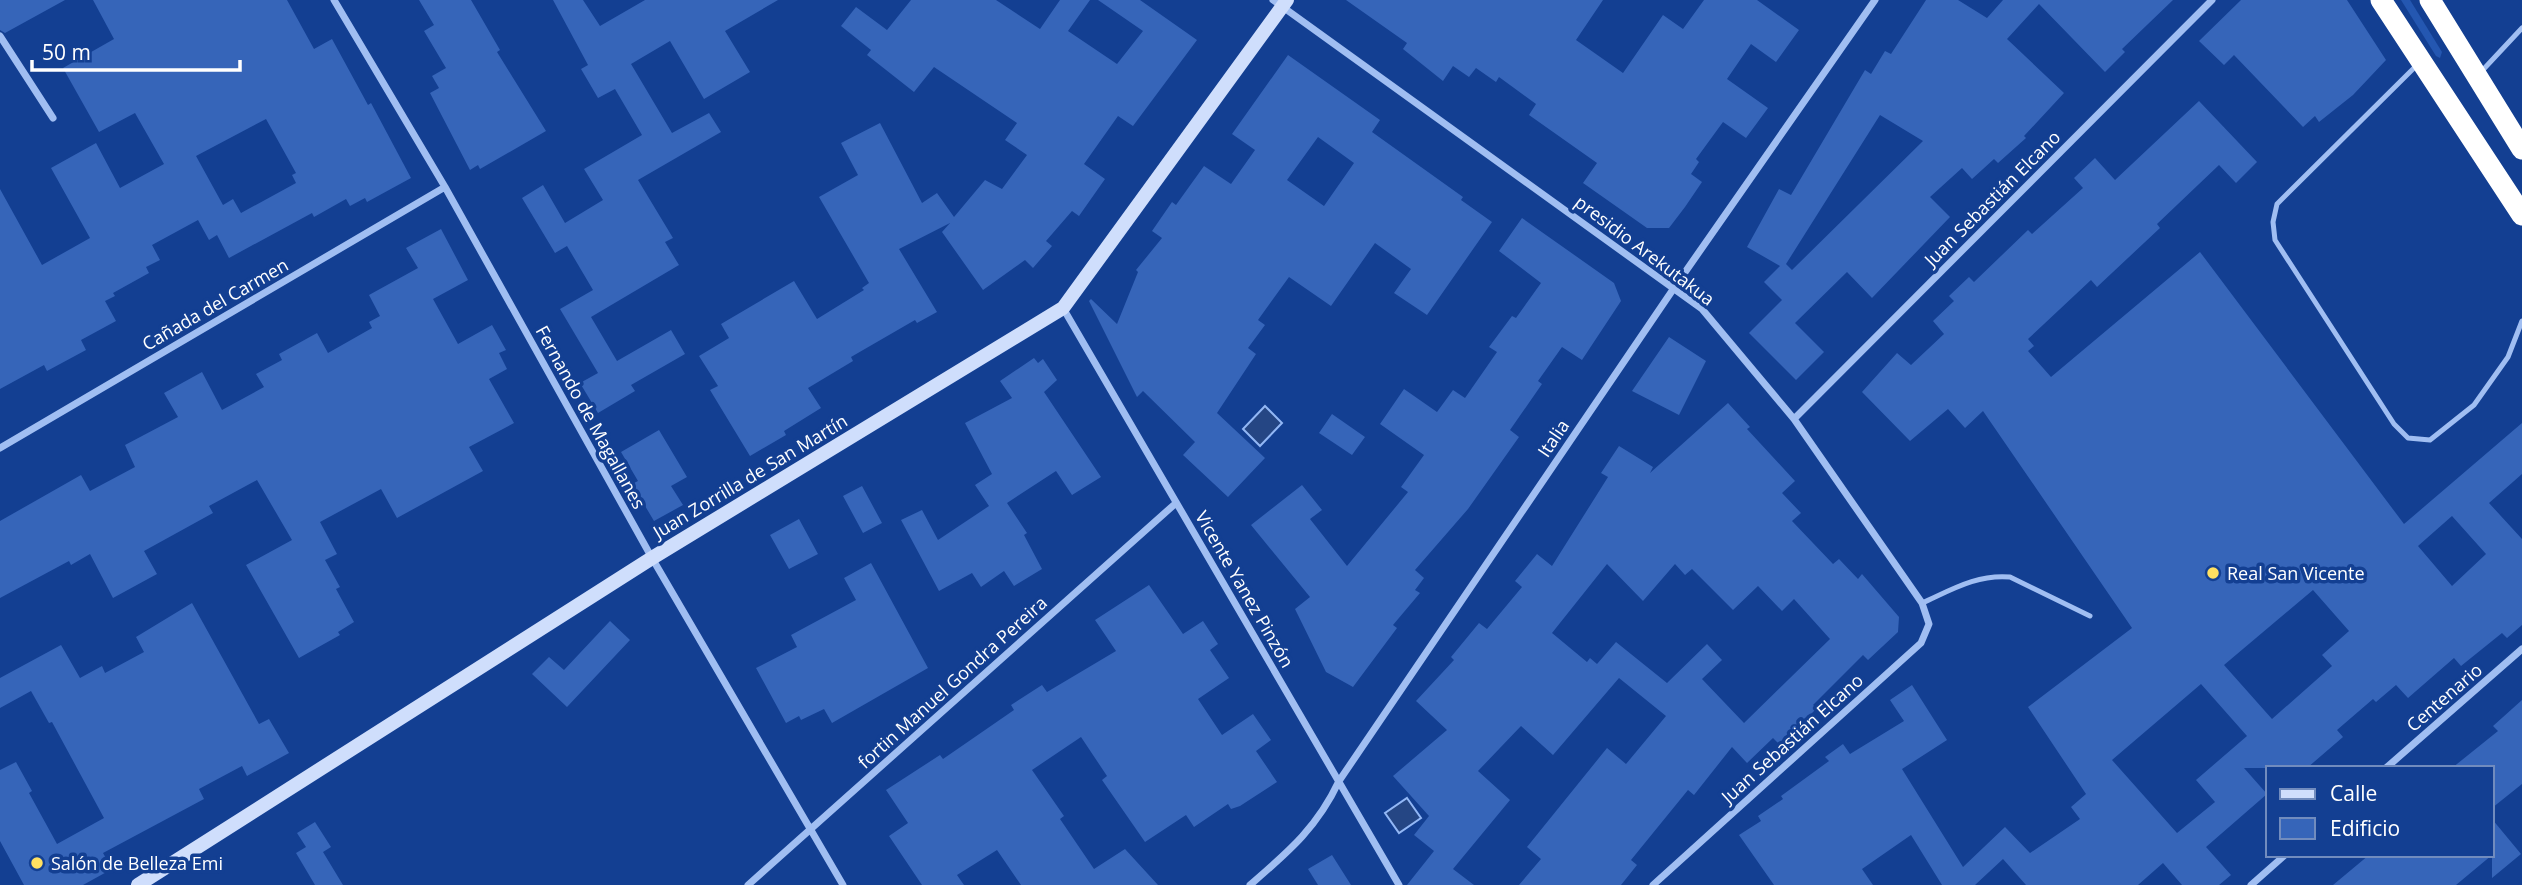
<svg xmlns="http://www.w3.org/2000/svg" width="2522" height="885" viewBox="0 0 2522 885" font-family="'Open Sans',sans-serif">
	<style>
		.green { fill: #2457b1 }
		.water { fill: #254684; stroke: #92b7f5; stroke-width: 2 }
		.building { fill: #3665b9; fill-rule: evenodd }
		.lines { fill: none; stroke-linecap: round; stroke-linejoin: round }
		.lane { stroke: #a0bef2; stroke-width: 5 }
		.street { stroke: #a0bef2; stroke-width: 7 }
		.secondary { stroke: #cfdefc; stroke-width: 14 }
		.highway { stroke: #fff; stroke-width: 21 }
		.poi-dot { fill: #ffe061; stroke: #133f92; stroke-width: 2.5 }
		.labels { text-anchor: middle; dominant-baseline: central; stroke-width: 7; stroke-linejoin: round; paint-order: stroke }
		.street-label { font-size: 18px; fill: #fff; stroke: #133f92 }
		.poi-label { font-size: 18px; fill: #fff; stroke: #133f92; text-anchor: start }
	</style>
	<rect width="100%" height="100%" fill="#133f92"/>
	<path class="green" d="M2401,0H2410L2442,52L2440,58L2436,56Z"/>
	<path class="water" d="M1265,406L1282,423L1260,446L1243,429Z
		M1407,798L1421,818L1399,833L1385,813Z"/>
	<path class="building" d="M0,0H65L5,33L0,30Z
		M93,0H287L314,49L332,39L368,105L371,103L411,178L367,202L365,198L350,206L346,199L314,217L312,213L229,258L217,235L209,240L198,220L152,245L160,260L146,267L149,273L113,293L115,296L105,301L116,321L81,340L86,350L47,371L44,365L0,389V189L42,265L90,238L51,168L96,143L120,188L164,164L135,113L99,132L63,68L114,39ZM266,119L296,173L292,175L296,183L241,213L233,199L223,205L196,156Z
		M419,0H471L500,50L497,52L546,131L480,169L478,165L470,170L430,93L439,88L432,76L446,68L424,31L434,25Z
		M553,0H583L600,26L645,0H778L725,31L750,72L704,99L670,41L631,64L672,133L709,113L721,132L638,180L673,238L665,242L679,265L591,317L617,361L671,330L685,354L631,385L635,391L598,413L580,383L598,373L560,309L593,290L567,246L555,253L522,198L543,185L565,223L603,200L584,169L642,135L615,89L598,98L581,69L588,65Z
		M911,0H996L1040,29L1060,0H1090L1068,31L1117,64L1143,31L1098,0H1140L1197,40L1133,126L1118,116L1084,164L1105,179L1079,216L1072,211L1046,241L1052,246L1033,268L1025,260L983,290L942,232L950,223L899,249L937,312L917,323L915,320L851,357L853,361L808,388L821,408L784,431L786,435L750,456L710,390L718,386L699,356L729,338L721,324L794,281L817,319L864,290L862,288L869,283L819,197L858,175L841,143L880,123L922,203L937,193L954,217L985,180L1002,189L1027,155L1005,140L1017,123L934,67L914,92L867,55L871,50L841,26L856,7L887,30Z
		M1346,0H1603L1576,40L1623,73L1663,15L1683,29L1704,0H1757L1799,30L1776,62L1751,44L1727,79L1768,108L1746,138L1723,122L1696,159L1699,162L1691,174L1702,182L1685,207L1669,228H1647L1583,183L1597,163L1529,115L1536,104L1499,77L1496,82L1476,68L1469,77L1453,66L1443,81L1403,49L1407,43Z
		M1926,0H1958L1987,18L2003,0H2173L2122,49L2125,52L2105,72L2039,4L2007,39L2064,93L2024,136L2026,138L1998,163L1994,159L1972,179L1962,168L1930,197L1950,217L1872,298L1847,272L1795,323L1824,352L1796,380L1749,333L1782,300L1764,282L1780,266L1747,247L1779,189L1791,195L1865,70L1871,74L1885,51L1891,54ZM1880,115L1923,141L1792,270L1786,264Z
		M2241,0H2347L2386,60L2353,95L2319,122L2315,116L2303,127L2234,55L2224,65L2199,41Z
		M1288,55L1380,120L1372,132L1463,197L1461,200L1492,222L1427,315L1394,293L1411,269L1375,243L1331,306L1289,277L1258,320L1265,325L1248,348L1256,354L1217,413L1265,458L1228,497L1183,455L1195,442L1143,391L1137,397L1089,301L1091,299L1117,324L1138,272L1136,270L1162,238L1152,231L1172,202L1176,205L1204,166L1231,184L1255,150L1232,134ZM1318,137L1354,163L1324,206L1287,180Z
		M2199,101L2257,162L2236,183L2219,165L2157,224L2160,228L2097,287L2091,280L2028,339L2034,346L2028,351L2051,377L2200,252L2404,524L2522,423V474L2489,503L2522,539V625L2507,638L2502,633L2461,666L2454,658L2408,698L2396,685L2376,702L2373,699L2337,730L2343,737L2307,768H2244L2267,794L2206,847L2231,875L2219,885H2182L2163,863L2138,885H2026L2003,859L1975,885H1942L1911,835L1862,869L1873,885H1774L1739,835L1761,821L1758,816L1783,799L1781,796L1829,761L1825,757L1843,744L1850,754L1904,721L1890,700L1912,685L1947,740L1902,769L1963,867L2005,827L2030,853L2080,819L2071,807L2086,794L2028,707L2132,628L1983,411L1965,428L1948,409L1910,441L1862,392L1897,353L1911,365L1944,334L1933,321L1954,301L1949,296L1969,277L1974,282L2028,230L2032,234L2083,188L2074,178L2095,158L2115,180ZM2452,516L2486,554L2452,586L2418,546ZM2313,590L2349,631L2322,655L2332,666L2272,719L2224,665ZM2201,684L2247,736L2196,780L2215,802L2177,833L2112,760Z
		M1522,218L1614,283L1621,301L1582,360L1562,347L1538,381L1542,384L1510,430L1519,437L1468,509L1415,570L1424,578L1415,590L1420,593L1393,625L1397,628L1353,687L1326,672L1295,609L1310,597L1251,525L1302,485L1322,510L1310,519L1347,566L1408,492L1401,487L1424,455L1380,424L1404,389L1437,412L1453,390L1465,398L1497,352L1489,347L1512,316L1516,318L1541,283L1499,251Z
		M441,229L468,280L433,299L458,344L492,325L506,350L499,353L507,369L489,379L514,423L469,447L483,471L397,518L381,489L320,522L337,554L325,560L340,587L336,589L354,622L338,632L340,635L299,658L246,565L292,540L257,480L209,506L213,513L144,551L157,574L113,598L90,554L71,565L69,561L0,598V521L81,475L90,491L135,467L125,445L178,417L164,393L202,372L222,410L264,387L256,374L282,360L279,354L317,333L328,353L372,328L369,322L380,316L369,295L418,268L406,248Z
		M1669,337L1706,361L1679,415L1632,391Z
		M1034,358L1038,363L1043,359L1057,380L1044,392L1101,477L1072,495L1056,471L1007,503L1027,533L1024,535L1042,569L1014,586L1004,571L981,587L972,573L939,591L901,520L922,510L938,540L989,506L975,485L992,474L965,423L1012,398L1000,381Z
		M1728,403L1750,427L1747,429L1795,481L1782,493L1801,513L1792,521L1833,564L1839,559L1858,579L1862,574L1899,617L1898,632L1868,660L1863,655L1813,705L1817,708L1780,745L1773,738L1747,763L1732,747L1694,795L1688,790L1631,860L1637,865L1621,885H1519L1541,859L1527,847L1607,748L1626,764L1666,716L1619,678L1553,755L1521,726L1478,771L1510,800L1453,869L1474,885H1407L1434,851L1414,835L1429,816L1393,776L1447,730L1416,701L1454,660L1451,657L1479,623L1487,629L1522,587L1515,581L1537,554L1552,566L1608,477L1601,473L1619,446L1653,467L1650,473ZM1607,564L1643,601L1675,564L1685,575L1692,569L1733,610L1758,586L1782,611L1794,599L1830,639L1744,723L1702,679L1722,660L1707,644L1667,683L1616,642L1597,664L1590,658L1587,662L1552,633Z
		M1332,414L1365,437L1352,455L1319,433Z
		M659,430L687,477L671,486L683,505L654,521L632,484L638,481L621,452Z
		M862,486L882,523L863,533L843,496Z
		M799,519L818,554L789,569L770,535Z
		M871,563L928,668L832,723L824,709L801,720L799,716L786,723L756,668L797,647L791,635L856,600L844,578Z
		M1149,585L1183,634L1203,621L1218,644L1210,650L1229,678L1198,699L1222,735L1253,714L1271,740L1256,751L1277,782L1240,806L1231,809L1228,804L1194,827L1186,815L1145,842L1102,780L1107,776L1081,737L1032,770L1064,816L1060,819L1094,869L1125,849L1158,885H1021L997,850L957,875L964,885H922L889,836L908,823L886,790L940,755L943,759L1014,710L1011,705L1042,685L1047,692L1116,651L1095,620Z
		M192,603L259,724L269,719L289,753L247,776L242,766L199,789L204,799L103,853L112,869L83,885H24L0,841V770L16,762L32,791L29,793L57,844L104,818L52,722L49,723L31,691L0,708V678L61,645L80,678L102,666L105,673L144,652L136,637Z
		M610,621L630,640L567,707L532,674L549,657L564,670Z
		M2522,700V784L2492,808V768H2452L2498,731L2493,726Z
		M2492,819L2521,854L2492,878Z
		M315,822L331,847L323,852L343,885H315L296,853L306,847L297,833Z
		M1332,855L1351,885H1318L1308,869Z
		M2369,855H2492L2456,885H2333Z"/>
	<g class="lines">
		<path class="lane" d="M2417,65L2277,204L2273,222L2275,240L2394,424L2408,438L2430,440L2474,405L2508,357L2522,321
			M2480,73L2522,28
			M1922,603C1951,590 1977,574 2010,577L2090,616"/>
		<path class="street" d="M334,0L445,187L652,558L843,885
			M1273,0L1702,309L1794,419L1922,603L1929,624L1921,643L1653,885
			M0,36L53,118
			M1063,308L1399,885
			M1794,419L2212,0
			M0,448L445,187
			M2386,768L2522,649
			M748,885L1176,503
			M1250,885C1288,852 1317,828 1339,781L1674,288L1875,0
			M2251,885L2285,855"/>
		<path class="secondary" d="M138,885L652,558L1063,308L1287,0"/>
		<path class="highway" d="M2381,0L2522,215
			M2430,0L2522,149"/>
	</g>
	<g class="poi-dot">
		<circle cx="2213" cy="573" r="7"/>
		<circle cx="37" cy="863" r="7"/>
	</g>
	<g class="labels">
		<g class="street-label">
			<text transform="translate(1992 198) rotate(-45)">Juan Sebastián Elcano</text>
			<text transform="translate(1645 250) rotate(37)">presidio Arekutakua</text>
			<text transform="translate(215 304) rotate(-30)">Cañada del Carmen</text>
			<text transform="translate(591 417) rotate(61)">Fernando de Magallanes</text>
			<text transform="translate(1553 438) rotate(-56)">Italia</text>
			<text transform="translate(750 476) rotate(-31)">Juan Zorrilla de San Martín</text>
			<text transform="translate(1245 589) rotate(60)">Vicente Yanez Pinzón</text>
			<text transform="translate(952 682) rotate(-42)">fortin Manuel Gondra Pereira</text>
			<text transform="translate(2444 697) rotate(-41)">Centenario</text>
			<text transform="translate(1792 738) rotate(-42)">Juan Sebastián Elcano</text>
		</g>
		<g class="poi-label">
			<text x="2227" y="573">Real San Vicente</text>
			<text x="51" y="863">Salón de Belleza Emi</text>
		</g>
	</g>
	<rect x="2266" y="766" width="228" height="91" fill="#133f92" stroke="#718cbe" stroke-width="2"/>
	<rect x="2280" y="789" width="35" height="10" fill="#cfdefc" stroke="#718cbe" stroke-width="2"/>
	<text x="2330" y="801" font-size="21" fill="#ffffff">Calle</text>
	<rect x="2280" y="818" width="35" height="21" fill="#3665b9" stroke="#718cbe" stroke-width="2"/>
	<text x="2330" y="836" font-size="21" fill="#ffffff">Edificio</text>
	<path d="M32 60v10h208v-10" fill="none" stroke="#ffffff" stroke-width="3.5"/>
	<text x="42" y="60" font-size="21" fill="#ffffff" stroke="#133f92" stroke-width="5" paint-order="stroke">50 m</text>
</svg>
